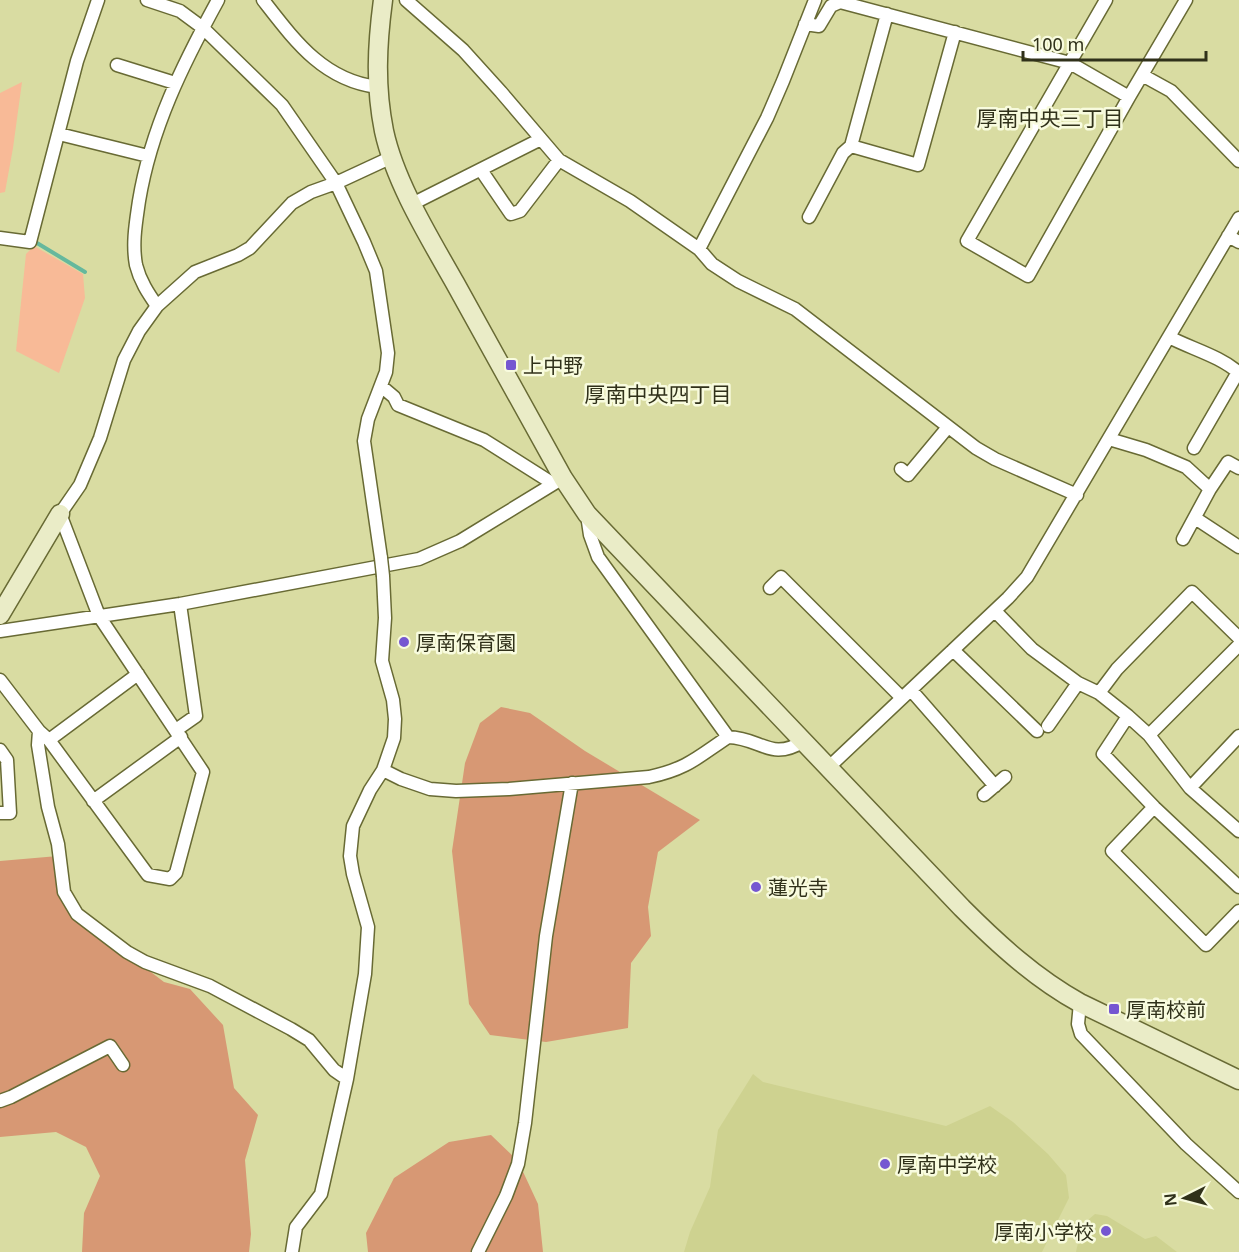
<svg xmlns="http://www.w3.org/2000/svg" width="1239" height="1252" viewBox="0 0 1239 1252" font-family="'Noto Sans','Noto Sans JP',sans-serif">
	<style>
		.built { fill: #ced290 }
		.green { fill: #f8ba97 }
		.forest { fill: #d79874 }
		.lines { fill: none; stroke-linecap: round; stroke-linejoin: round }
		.stream { stroke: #65b89d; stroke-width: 4 }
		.street-casing { stroke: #686a34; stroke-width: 15 }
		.secondary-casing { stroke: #686a34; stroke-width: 21 }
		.street { stroke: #fff; stroke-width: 12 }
		.secondary { stroke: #eaecc7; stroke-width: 18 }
		.street-bridge-casing { stroke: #686a34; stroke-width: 15; stroke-linecap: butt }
		.street-bridge { stroke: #fff; stroke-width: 12 }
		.poi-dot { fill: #7557d1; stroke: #f8fbde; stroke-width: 2 }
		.labels { text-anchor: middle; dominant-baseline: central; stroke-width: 5; stroke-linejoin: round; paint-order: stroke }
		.poi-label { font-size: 20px; fill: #30311a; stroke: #f8fbde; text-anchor: start }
		.neighbourhood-label { font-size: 21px; fill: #30311a; stroke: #f8fbde }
	</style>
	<rect width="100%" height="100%" fill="#d9dca2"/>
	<path class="built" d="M753,1074L763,1082L946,1126L990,1106L1013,1122L1048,1154L1066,1175L1069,1198L1042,1252H684L690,1232L710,1187L718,1130Z
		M1095,1214L1107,1216L1145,1239L1156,1236L1177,1252H1076L1082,1225Z"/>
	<path class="green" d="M22,82L13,148L5,192L0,193V93Z
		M34,246L83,274L85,298L59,373L16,351L26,254Z"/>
	<path class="forest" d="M501,707L530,713L585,751L700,820L658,852L648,907L651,936L631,963L628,1028L546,1042L490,1035L469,1004L452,851L465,763L480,723Z
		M58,856L72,912L164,982L190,989L223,1025L234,1088L258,1115L245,1160L251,1234L249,1252H82L84,1213L100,1176L86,1147L56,1132L0,1137V861Z
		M491,1135L518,1161L538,1204L543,1252H368L366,1233L394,1178L449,1142Z"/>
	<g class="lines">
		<path class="stream" d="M37,243L85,272"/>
		<defs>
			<path id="street" d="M147,0L180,11L203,28L282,105L336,183L364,242L376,271L388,353L386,372L368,419L364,441L381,558
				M263,0C295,41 323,80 377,87
				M406,0L463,50L501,92L559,160L630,201L699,249L712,264L738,281L795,309L976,448L995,459L1077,495
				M1106,0L967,241L1028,276L1129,97L1186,0
				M805,24L819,26L831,6L840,2L1070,63L1129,97
				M117,65L175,83
				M1142,75L1171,91L1239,161
				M59,134L148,156
				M851,146L918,165L955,32
				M481,170L511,214L520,211L559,160
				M412,204L541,139
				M809,217L843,153L851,146L887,14
				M1228,236L1239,242
				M0,238L30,242L77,61L98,0
				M699,249L767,118L783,81L815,0
				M157,306C148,293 140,281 136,265C132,243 136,222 139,201C151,128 183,64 218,0
				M1169,337C1192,349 1220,356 1239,373
				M381,386L394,397L398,405L484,440L552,483
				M1109,439L1146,450L1186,467L1210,489L1228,462L1239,468
				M1194,448L1238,372
				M901,469L908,475L948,427
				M587,515L590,535L598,557L728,737
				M1195,518L1239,547
				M1183,539L1210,489
				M770,588L781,577L902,698
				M995,611L1032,649L1078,683L1099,693L1128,716L1149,735L1190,788L1239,831
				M0,631L180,604L419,559L460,541L563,478
				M953,650L1037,731
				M0,680L39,731L49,740L148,875L170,879L176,873L203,772L99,616L60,514L80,485L100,438L124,360L139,331L157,306L195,272L238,255L250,248L292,203L311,192L336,183L392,157
				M911,690L995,786
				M1099,693L1117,669L1192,592L1239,638
				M1128,716L1103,754L1154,807L1112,851L1206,945L1239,911
				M1048,726L1078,683
				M176,730L196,716L180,604
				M39,731L38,745L48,807L58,844L64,892L77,914L127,952L145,962L210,986L291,1029L309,1040L334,1070L347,1079
				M1149,735L1239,645
				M49,740L138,674
				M0,750L7,760L10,813H0
				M829,767L1008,598L1027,577L1239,218
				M383,770L401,779L430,789L456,791L509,789L649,777C687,769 698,757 728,737C762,738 770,762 804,741
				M1190,788L1239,736
				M984,795L1005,777
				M93,801L181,737
				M1154,807L1239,887
				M1080,1003L1078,1024L1081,1034L1186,1144L1239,1192
				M0,1101L11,1097L110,1046L123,1065
				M292,1252L296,1227L321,1194L347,1079L365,974L368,927L353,874L350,856L353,826L370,790L383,770L394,738L395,719L393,700L382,661L385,618L383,576
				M478,1252L506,1196L518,1164L525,1123L546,936L572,783"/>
			<path id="secondary" d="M383,0C377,45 375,86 384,131C395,182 429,237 455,283C491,348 527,413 563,478L587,514L962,908C998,944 1035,978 1080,1003L1239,1080
				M0,615L60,514"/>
		</defs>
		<use href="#street" class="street-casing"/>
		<use href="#secondary" class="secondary-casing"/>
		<use href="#street" class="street"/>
		<use href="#secondary" class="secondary"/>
		<defs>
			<path id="street-bridge" d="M381,558L383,576"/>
		</defs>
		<use href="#street-bridge" class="street-bridge-casing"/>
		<use href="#street-bridge" class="street-bridge"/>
	</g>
	<g class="poi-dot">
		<rect x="505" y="359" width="12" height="12" rx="3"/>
		<circle cx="404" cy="642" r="6"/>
		<circle cx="756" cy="887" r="6"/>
		<rect x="1108" y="1003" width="12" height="12" rx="3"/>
		<circle cx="885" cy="1164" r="6"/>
		<circle cx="1106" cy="1231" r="6"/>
	</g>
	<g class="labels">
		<g class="poi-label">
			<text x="523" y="365">上中野</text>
			<text x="416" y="642">厚南保育園</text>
			<text x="768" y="887">蓮光寺</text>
			<text x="1126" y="1009">厚南校前</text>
			<text x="897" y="1164">厚南中学校</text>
			<text x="1094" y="1231" text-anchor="end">厚南小学校</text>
		</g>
		<g class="neighbourhood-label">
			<text x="1050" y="118">厚南中央三丁目</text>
			<text x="658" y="394">厚南中央四丁目</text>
		</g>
	</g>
	<g transform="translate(1185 1198) rotate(264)" stroke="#f8fbde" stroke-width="4.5" paint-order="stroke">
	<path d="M0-4.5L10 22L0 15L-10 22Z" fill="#30311a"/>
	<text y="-9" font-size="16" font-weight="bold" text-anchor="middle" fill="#30311a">N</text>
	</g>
	<path d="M1023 51v9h183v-9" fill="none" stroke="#30311a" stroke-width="3"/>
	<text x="1032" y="51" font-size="18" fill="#30311a" stroke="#f8fbde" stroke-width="4.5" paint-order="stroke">100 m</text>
</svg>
